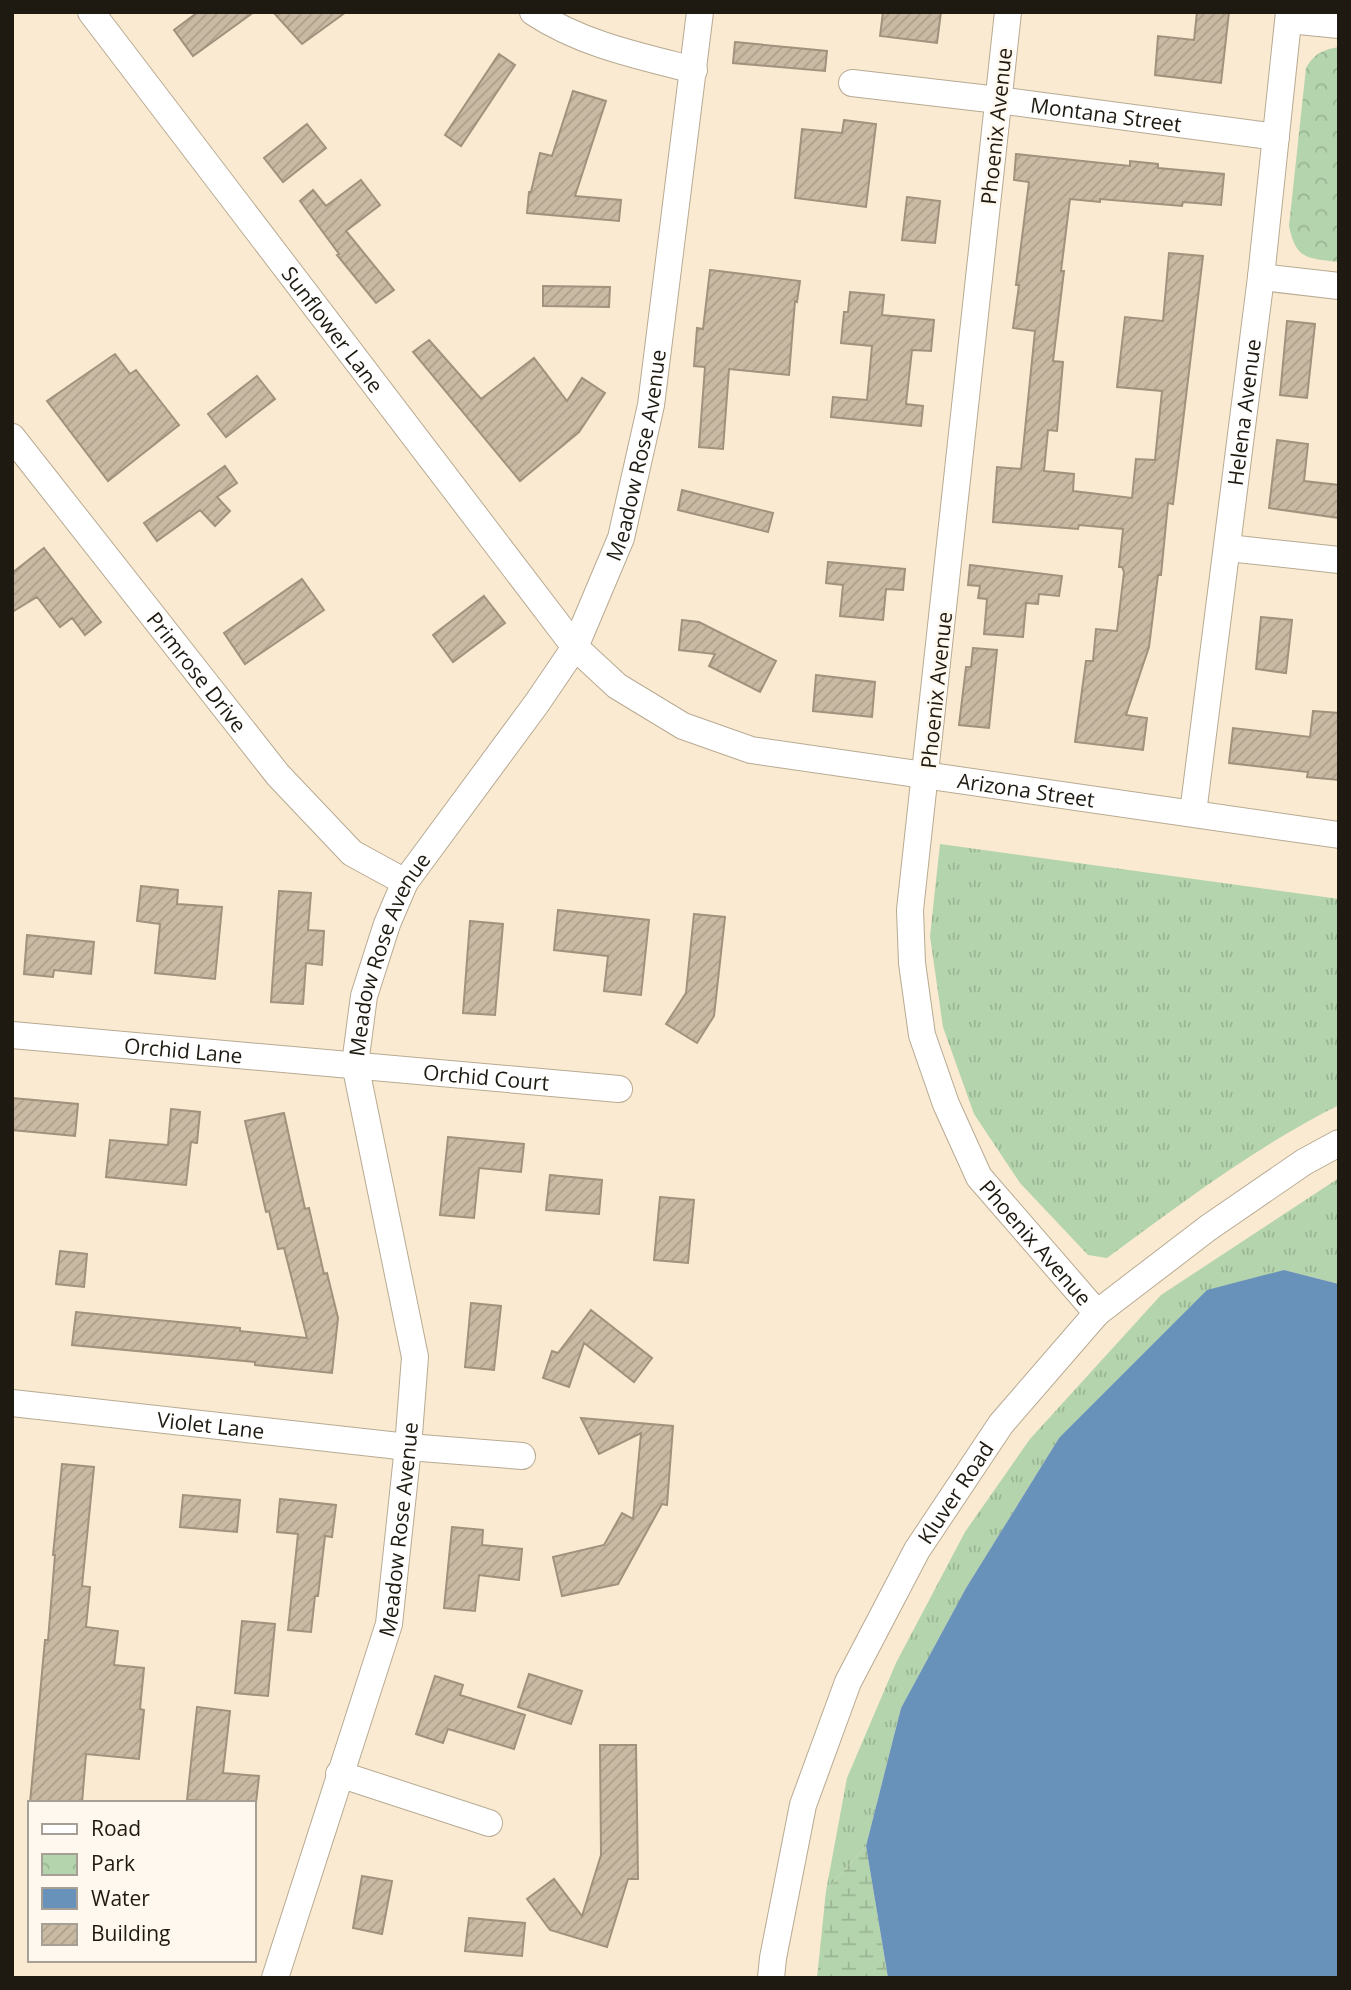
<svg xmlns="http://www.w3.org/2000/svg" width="1351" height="1990" viewBox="0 0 1351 1990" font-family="'Open Sans',sans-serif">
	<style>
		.grass { fill: url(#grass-tufts) }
		.wetland { fill: url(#wetland-marsh) }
		.park { fill: url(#park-crowns) }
		.water { fill: #6992bb }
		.building { fill: url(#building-hatch); stroke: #a0927c; stroke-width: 2 }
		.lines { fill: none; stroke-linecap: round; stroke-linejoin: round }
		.minor-casing { stroke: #b8aa93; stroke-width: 28 }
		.minor { stroke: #fff; stroke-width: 26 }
		.labels { text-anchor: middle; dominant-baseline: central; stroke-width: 5; stroke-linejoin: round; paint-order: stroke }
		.street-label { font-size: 21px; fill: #1f1a11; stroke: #fef8ef }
	</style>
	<defs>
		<pattern id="grass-tufts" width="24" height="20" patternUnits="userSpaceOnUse" patternTransform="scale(1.75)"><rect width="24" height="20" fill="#b4d4ad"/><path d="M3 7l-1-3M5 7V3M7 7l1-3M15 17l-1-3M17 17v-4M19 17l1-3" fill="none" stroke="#9ab594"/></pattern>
		<pattern id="wetland-marsh" width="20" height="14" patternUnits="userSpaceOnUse" patternTransform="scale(1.75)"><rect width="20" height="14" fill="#b4d4ad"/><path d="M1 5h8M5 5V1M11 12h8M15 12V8" fill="none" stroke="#9ab594"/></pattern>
		<pattern id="park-crowns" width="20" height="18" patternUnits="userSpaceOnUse" patternTransform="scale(1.75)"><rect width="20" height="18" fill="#b4d4ad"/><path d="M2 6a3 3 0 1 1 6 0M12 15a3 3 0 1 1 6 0" fill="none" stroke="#9ab594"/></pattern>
		<pattern id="building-hatch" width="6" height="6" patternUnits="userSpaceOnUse" patternTransform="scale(1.75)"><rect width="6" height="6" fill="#c9baa3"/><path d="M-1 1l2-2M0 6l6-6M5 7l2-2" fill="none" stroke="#ac9f8b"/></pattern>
	</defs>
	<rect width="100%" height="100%" fill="#f9ead1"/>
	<path class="grass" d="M940,844L1339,899V1105C1255,1147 1182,1203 1107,1258L1088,1255L1020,1183L974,1114L943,1027L930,936Z
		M1339,1178V1284L1284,1270L1059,1438L966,1588L901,1708L866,1846L826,1891L847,1778L896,1663L965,1532L1030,1439L1161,1295Z"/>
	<path class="wetland" d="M866,1846L888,1978H817L826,1891Z"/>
	<path class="park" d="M1339,47V262C1307,258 1296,260 1289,226L1306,68C1314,54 1322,50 1339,47Z"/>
	<path class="water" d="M1284,1270L1339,1284V1978H888L866,1846L901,1708L966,1588L1059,1438L1207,1290Z"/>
	<path class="building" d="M198,12H254L193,56L174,30Z
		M273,12H346L302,44Z
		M883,12H941L937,43L880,36Z
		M1197,12H1229L1221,83L1155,75L1158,36L1194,40Z
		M735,42L827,51L825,71L733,63Z
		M499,54L515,65L461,146L445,135Z
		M573,91L606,101L575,196L621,200L619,221L527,213L529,192H531L540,153L552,156Z
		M844,120L876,124L866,207L795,198L802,129L842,133Z
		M307,124L326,148L283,182L264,158Z
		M1016,154L1130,166V161L1158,164V168L1224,174L1221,205L1183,202L1182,206L1100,199V202L1070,199L1061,271H1064L1053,361L1063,362L1057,431L1048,430L1044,471L1074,474L1073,491L1132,498L1136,459L1155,460L1162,391L1117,387L1125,317L1163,321L1169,253L1203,256L1173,504L1168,503L1161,575H1158L1149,647L1126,715L1147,718L1143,750L1075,742L1086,661H1093L1096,629L1117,631L1124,572L1122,567H1119L1123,529L1079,525L1078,529L993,522L997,467L1021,469L1035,331L1013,328L1019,285H1016L1029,182L1014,180Z
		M361,180L380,205L346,231L394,290L376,303L337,255L339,254L300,201L313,190L326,206Z
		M907,197L940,201L935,243L902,240Z
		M710,270L800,281L797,302L795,301L789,375L729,369L723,449L699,447L705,367L694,366L697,328L703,329Z
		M543,286L610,287L609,307L543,306Z
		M850,292L884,295L882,315L934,320L931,351L912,350L906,404L923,406L921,426L831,417L833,397L867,400L872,346L841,343L844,312H848Z
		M1287,321L1315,324L1307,398L1280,395Z
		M429,340L481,399L534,358L567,401L582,378L605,393L579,432L520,481L413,352Z
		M115,354L130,374L136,370L179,425L108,481L47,401Z
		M257,376L275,399L226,437L208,414Z
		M1277,440L1308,444L1304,481L1339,485V518L1269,508Z
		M225,466L237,483L217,497L230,511L215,526L200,510L157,541L144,523Z
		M682,490L773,513L768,532L678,510Z
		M44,548L101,622L85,635L72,618L60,627L37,597L12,612V573Z
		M828,562L905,569L903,590L886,589L883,620L840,616L843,585L826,583Z
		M970,565L1062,576L1059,596L1039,594L1038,604L1026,603L1023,637L984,634L987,599L978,598L980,586L968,585Z
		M302,579L324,610L245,664L224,633Z
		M484,596L505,623L453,662L433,635Z
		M1261,617L1292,620L1286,673L1256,669Z
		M682,620L699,622L776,661L760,692L709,666L715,654L679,650Z
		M973,648L997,650L989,728L959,725L966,667H971Z
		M816,675L875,682L872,717L813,711Z
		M1313,711L1339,713V780L1307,777L1308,772L1229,763L1233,728L1310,737Z
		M141,886L178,890L177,904L222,907L215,979L155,973L160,924L137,921Z
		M279,891L311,893L308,930L324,931L322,965L306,963L303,1004L271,1002Z
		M558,910L649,920L641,995L604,991L608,956L554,950Z
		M694,914L725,917L714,1016L697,1043L666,1024L686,993Z
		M470,921L503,924L495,1015L463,1013Z
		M27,935L94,942L91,974L54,970L53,977L24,974Z
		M12,1098L78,1104L75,1136L12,1130Z
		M171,1109L200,1112L197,1143L191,1142L186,1185L106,1177L110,1140L168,1145Z
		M284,1113L305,1209L309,1208L324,1274L327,1273L338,1318L332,1373L255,1365V1362L72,1345L76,1312L240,1328V1331L307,1338L284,1248L278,1249L269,1211L266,1212L245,1121Z
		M448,1137L524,1144L521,1172L479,1168L474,1218L440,1215Z
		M550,1175L602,1180L599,1214L546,1210Z
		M660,1197L694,1200L688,1263L654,1260Z
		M60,1251L87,1254L84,1287L56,1284Z
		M471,1303L501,1306L494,1370L465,1367Z
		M591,1310L652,1358L634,1382L584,1343L569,1387L543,1378L552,1351L558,1353Z
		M581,1418L673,1426L667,1505L662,1504L618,1584L562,1596L553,1557L604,1545L622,1513L633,1519L641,1433L599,1454Z
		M62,1464L94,1467L82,1586L90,1587L86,1627L118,1631L114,1665L144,1668L140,1709L144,1710L139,1759L86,1754L82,1803H30L45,1640H48L55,1555H53Z
		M183,1495L240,1500L237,1532L180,1527Z
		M280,1499L336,1505L332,1537L325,1536L318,1596H315L311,1632L288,1630L298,1534L277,1532Z
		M452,1527L483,1530L482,1545L522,1549L519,1580L479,1575L475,1611L444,1608Z
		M242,1621L275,1624L268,1696L235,1693Z
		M529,1674L582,1691L571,1724L518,1707Z
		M435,1676L463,1685L460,1695L525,1715L514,1749L448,1729L443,1743L416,1734Z
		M197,1707L230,1711L223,1773L259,1776L256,1803L187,1800Z
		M600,1745H636L638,1879H628L607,1947L550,1930L527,1899L554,1879L582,1916L601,1855Z
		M362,1876L392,1881L382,1934L353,1928Z
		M469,1918L525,1923L522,1956L465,1951Z"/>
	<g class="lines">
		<defs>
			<g id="minor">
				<path id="s1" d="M91,12L575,647L617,686L683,726L751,750L1339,835"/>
				<path d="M533,12C581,44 639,56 694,70"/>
				<path id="s2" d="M1008,12L910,910L912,963L922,1035L946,1104L979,1177L1097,1313"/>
				<path d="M1289,20L1339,25"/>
				<path id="s3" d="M852,83L998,100L1276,137"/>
				<path d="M1261,277L1339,286"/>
				<path id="s4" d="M12,437L278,775L352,853L405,882"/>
				<path d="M1228,548L1339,560"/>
				<path id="s5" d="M1193,813L1261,277L1289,12"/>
				<path id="s6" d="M12,1035L619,1089"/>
				<path id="s7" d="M12,1403L408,1447L522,1456"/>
				<path d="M339,1774L489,1823"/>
				<path id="s8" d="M275,1978L389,1624L408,1447L415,1357L355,1064L364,996L387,924L405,882L537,703L575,647L621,538L651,405L700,12"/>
				<path id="s9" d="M771,1978L773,1958L803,1805L848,1682L917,1550L1001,1424L1097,1313L1208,1228L1304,1162L1339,1143"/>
			</g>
		</defs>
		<use href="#minor" class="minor-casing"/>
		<use href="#minor" class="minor"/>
	</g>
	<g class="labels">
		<g class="street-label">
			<text stroke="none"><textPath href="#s3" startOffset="256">Montana Street</textPath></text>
			<text transform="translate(996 126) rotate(-84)">Phoenix Avenue</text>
			<text stroke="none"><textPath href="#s1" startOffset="399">Sunflower Lane</textPath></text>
			<text stroke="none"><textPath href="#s5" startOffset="404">Helena Avenue</textPath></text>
			<text stroke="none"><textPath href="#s8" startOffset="1622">Meadow Rose Avenue</textPath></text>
			<text stroke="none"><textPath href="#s4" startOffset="299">Primrose Drive</textPath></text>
			<text transform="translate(936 690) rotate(-84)">Phoenix Avenue</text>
			<text stroke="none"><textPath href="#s1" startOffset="1283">Arizona Street</textPath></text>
			<text stroke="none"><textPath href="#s8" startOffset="1055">Meadow Rose Avenue</textPath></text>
			<text stroke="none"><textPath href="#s6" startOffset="172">Orchid Lane</textPath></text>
			<text stroke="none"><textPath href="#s6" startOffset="476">Orchid Court</textPath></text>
			<text stroke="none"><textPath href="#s2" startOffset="1269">Phoenix Avenue</textPath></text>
			<text stroke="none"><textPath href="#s7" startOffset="200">Violet Lane</textPath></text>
			<text stroke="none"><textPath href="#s9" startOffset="525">Kluver Road</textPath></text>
			<text stroke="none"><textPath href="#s8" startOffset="467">Meadow Rose Avenue</textPath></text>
		</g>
	</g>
	<rect width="1351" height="1990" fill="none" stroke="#1f1a11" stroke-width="28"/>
	<rect x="28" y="1801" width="228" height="161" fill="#fef8ef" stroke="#a59f96" stroke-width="2"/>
	<rect x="42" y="1824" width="35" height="10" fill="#ffffff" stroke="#a59f96" stroke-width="2"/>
	<text x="91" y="1836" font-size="21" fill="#1f1a11">Road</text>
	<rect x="42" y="1854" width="35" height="21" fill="url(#park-crowns)" stroke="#a59f96" stroke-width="2"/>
	<text x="91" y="1871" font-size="21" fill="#1f1a11">Park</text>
	<rect x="42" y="1888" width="35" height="21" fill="#6992bb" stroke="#a59f96" stroke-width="2"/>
	<text x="91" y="1906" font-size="21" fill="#1f1a11">Water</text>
	<rect x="42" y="1924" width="35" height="21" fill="url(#building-hatch)" stroke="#a59f96" stroke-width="2"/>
	<text x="91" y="1941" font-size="21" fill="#1f1a11">Building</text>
</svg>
